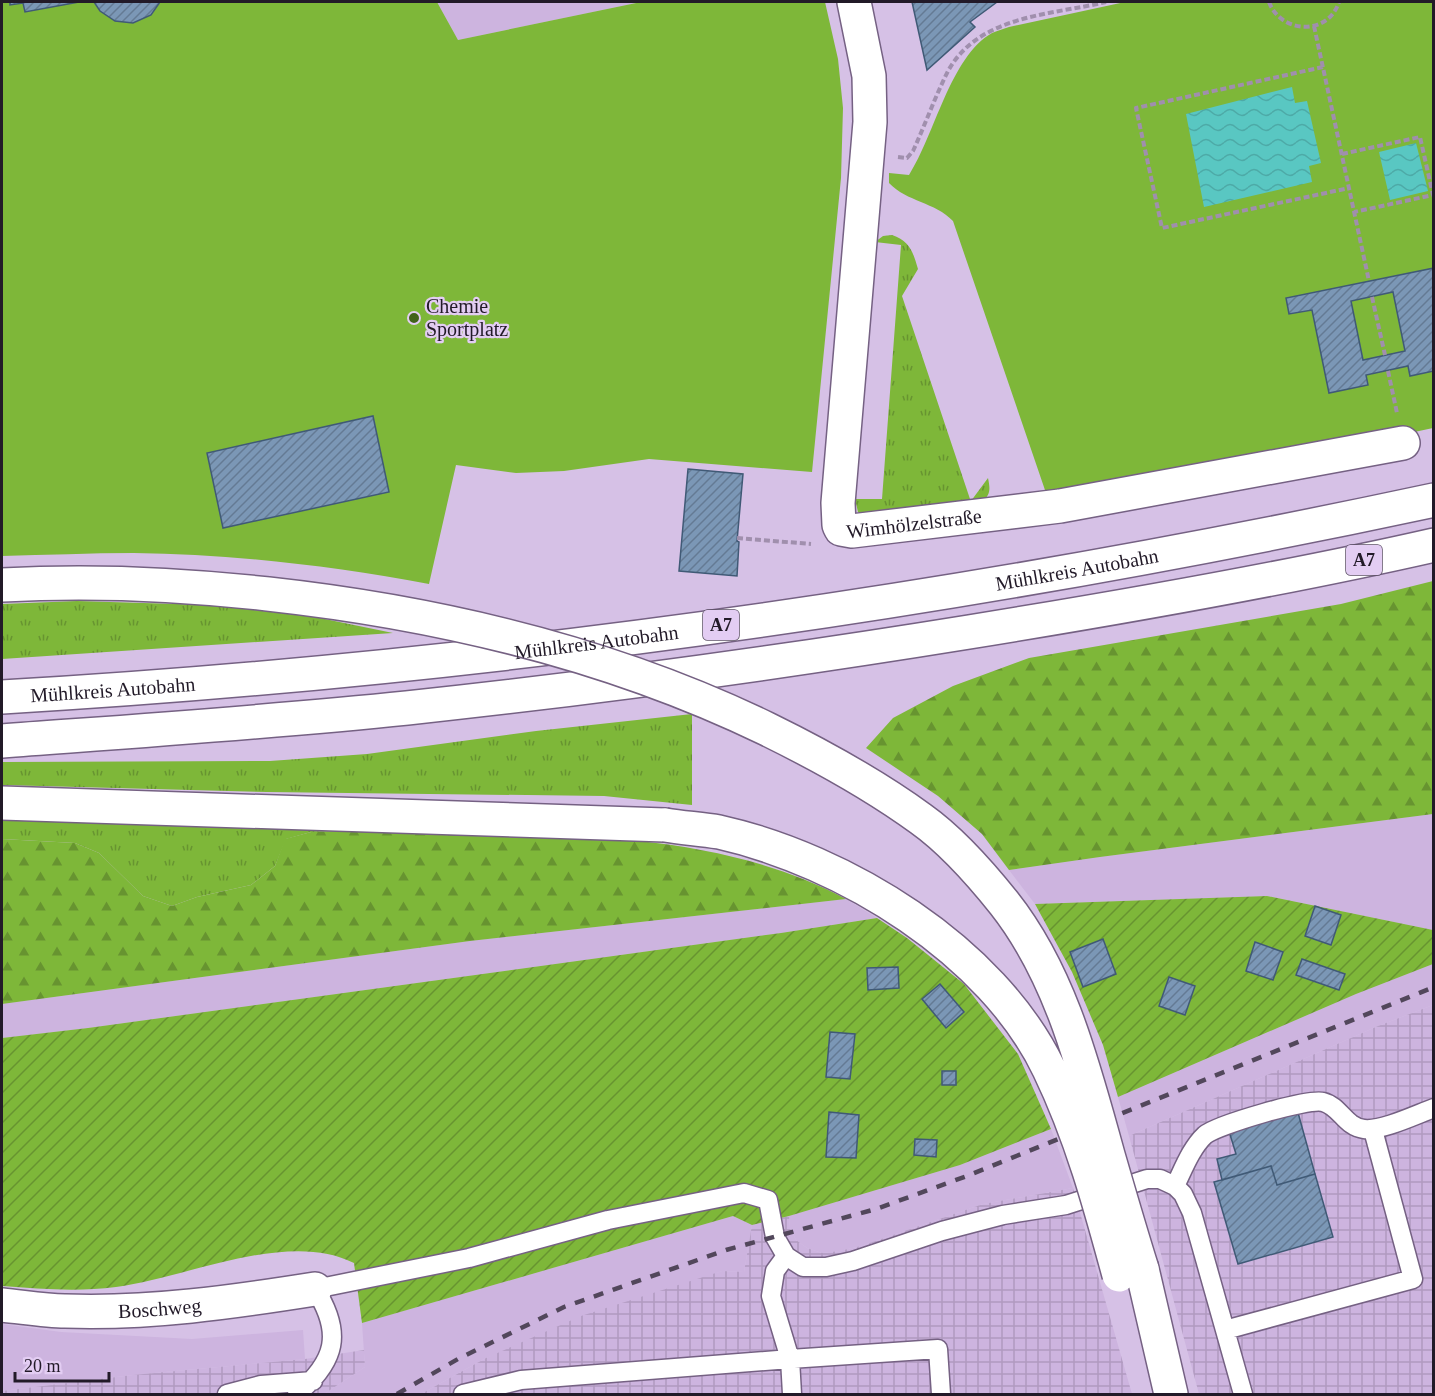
<svg xmlns="http://www.w3.org/2000/svg" width="1435" height="1396" viewBox="0 0 1435 1396" font-family="'Times New Roman',serif">
	<style>
		.built { fill: #cdb4df }
		.industrial { fill: url(#industrial-grid) }
		.grass { fill: url(#grass-tufts) }
		.forest { fill: url(#forest-firs) }
		.park { fill: #7eb739 }
		.garden { fill: url(#garden-furrows) }
		.water { fill: url(#water-waves) }
		.building { fill: url(#building-hatch); stroke: #405a76; stroke-width: 1.5; fill-rule: evenodd }
		.lines { fill: none; stroke-linecap: round; stroke-linejoin: round }
		.lane-casing { stroke: #756183; stroke-width: 21 }
		.street-casing { stroke: #756183; stroke-width: 36 }
		.highway-casing { stroke: #756183; stroke-width: 36 }
		.path { stroke: #a08fad; stroke-width: 4; stroke-dasharray: 6 3; stroke-linecap: butt }
		.lane { stroke: #fff; stroke-width: 18 }
		.street { stroke: #fff; stroke-width: 33 }
		.highway { stroke: #fff; stroke-width: 33 }
		.rail { stroke: #52475b; stroke-width: 4.5; stroke-dasharray: 10 10; stroke-linecap: butt }
		.highway-bridge-casing { stroke: #756183; stroke-width: 36; stroke-linecap: butt }
		.highway-bridge { stroke: #fff; stroke-width: 33 }
		.poi-dot { fill: #416319; stroke: #e3cdf3; stroke-width: 2 }
		.labels { text-anchor: middle; dominant-baseline: central; stroke-width: 4.5; stroke-linejoin: round; paint-order: stroke }
		.shield { fill: #e3cdf3; stroke: #5c5065; stroke-width: 1.5 }
		.shield-label { font-size: 18px; font-weight: bold; fill: #221a28 }
		.poi-label { font-size: 20px; fill: #221a28; stroke: #e3cdf3; text-anchor: start }
		.street-label { font-size: 20px; fill: #221a28; stroke: #e3cdf3 }
	</style>
	<defs>
		<pattern id="industrial-grid" width="8" height="8" patternUnits="userSpaceOnUse" patternTransform="scale(1.5)"><rect width="8" height="8" fill="#cdb4df"/><path d="M0 4h8M4 0v8" fill="none" stroke="#b09abf"/></pattern>
		<pattern id="grass-tufts" width="24" height="20" patternUnits="userSpaceOnUse" patternTransform="scale(1.5)"><rect width="24" height="20" fill="#7eb739"/><path d="M3 7l-1-3M5 7V3M7 7l1-3M15 17l-1-3M17 17v-4M19 17l1-3" fill="none" stroke="#679430"/></pattern>
		<pattern id="forest-firs" width="22" height="20" patternUnits="userSpaceOnUse" patternTransform="scale(1.5)"><rect width="22" height="20" fill="#7eb739"/><path d="M5 1l3.5 6h-7zM16 11l3.5 6h-7z" fill="#679430"/></pattern>
		<pattern id="garden-furrows" width="10" height="10" patternUnits="userSpaceOnUse" patternTransform="scale(1.5)"><rect width="10" height="10" fill="#7eb739"/><path d="M-1 1l2-2M0 10L10 0M9 11l2-2" fill="none" stroke="#679430"/></pattern>
		<pattern id="water-waves" width="16" height="10" patternUnits="userSpaceOnUse" patternTransform="scale(1.5)"><rect width="16" height="10" fill="#59c7c2"/><path d="M0 5q4-4 8 0t8 0" fill="none" stroke="#4daaa7"/></pattern>
		<pattern id="building-hatch" width="6" height="6" patternUnits="userSpaceOnUse" patternTransform="scale(1.5)"><rect width="6" height="6" fill="#7b97b6"/><path d="M-1 1l2-2M0 6l6-6M5 7l2-2" fill="none" stroke="#647a94"/></pattern>
	</defs>
	<rect width="100%" height="100%" fill="#d6c1e6"/>
	<path class="built" d="M437,2H641L458,40Z
		M1433,814V930L1267,896L1035,904L1009,870L1100,857Z
		M846,899L877,918L781,933L88,1028L2,1038V1004L470,941Z
		M1433,964V1005L1378,1026L1129,1136L1118,1097L1356,994Z
		M1051,1129L1073,1188L983,1204L861,1246L839,1251L822,1253L807,1248L796,1240L790,1228L789,1216L960,1165Z
		M733,1216L752,1225L744,1272L722,1271L486,1358L421,1394H324L365,1367L362,1323Z
		M2,1324L61,1332L192,1339L303,1330L305,1359L133,1375L2,1391Z"/>
	<path class="industrial" d="M1433,1005V1394H1199L1129,1136L1378,1026Z
		M1073,1188L1132,1394H421L486,1358L581,1316L722,1271L744,1272L752,1225L789,1216L790,1228L796,1240L807,1248L822,1253L839,1251L861,1246L983,1204Z
		M364,1350L365,1367L324,1394H2V1391L133,1375L305,1359Z"/>
	<path class="grass" d="M892,235C910,241 913,252 918,269L902,296L970,499L971,501L988,478C990,488 991,494 983,501L862,516L858,512L855,499H882L901,245L875,242L883,236Z
		M77,601L210,605L315,617L393,633L2,659V604Z
		M692,714V805L604,796L267,792L2,785V762L270,761L367,754L536,731Z
		M2,819L393,830L311,832L286,839L275,866L251,885L197,897L172,906L143,896L99,853L75,843L2,839Z"/>
	<path class="forest" d="M1433,581V814L1100,857L1009,870L982,834L938,796L866,748L893,718L953,686L1029,658L1341,604Z
		M393,830C540,835 713,827 846,899L470,941L2,1004V839L75,843L99,853L143,896L172,906L197,897L251,885L275,866L285,839L311,832Z"/>
	<path class="park" d="M2,2H437L458,40L641,2H825L838,59L843,108L841,178L812,472L649,459L564,471L516,473L456,465L429,584C332,566 233,554 134,553C90,553 46,555 2,556Z
		M1125,2H1433V428L1363,443L1046,493L953,221C935,202 907,202 889,183V173L909,175C935,135 950,57 992,33C997,31 1003,29 1009,27Z"/>
	<path class="garden" d="M1267,896L1433,930V964L1356,994L1118,1097L1103,1045L1072,972L1035,904Z
		M877,918L907,938L964,984L1018,1054L1051,1129L960,1165L789,1216L752,1225L733,1216L362,1323L354,1263C288,1229 186,1278 116,1287C78,1292 40,1289 2,1286V1038L88,1028L781,933Z"/>
	<path class="water" d="M1292,87L1295,103L1307,101L1321,163L1309,166L1312,182L1204,207L1186,114Z
		M1416,143L1428,191L1390,200L1379,152Z"/>
	<path class="building" d="M10,2H79L25,12L23,3L10,5Z
		M94,2H160L151,15L133,23L115,21L100,11Z
		M912,2H997L970,22L975,27L927,70Z
		M1434,268V371L1410,376L1408,366L1366,375L1368,385L1329,393L1312,310L1289,314L1286,298ZM1393,292L1405,351L1363,360L1351,301Z
		M373,416L389,492L223,528L207,453Z
		M688,469L743,474L737,541L739,542L737,576L679,571Z
		M1315,906L1341,915L1331,945L1305,936Z
		M1103,939L1116,974L1083,987L1070,952Z
		M1255,942L1283,952L1273,980L1246,971Z
		M1302,959L1345,974L1339,990L1296,975Z
		M898,967L899,988L868,990L867,968Z
		M1169,977L1195,986L1185,1015L1159,1006Z
		M940,984L964,1012L946,1028L922,999Z
		M830,1032L855,1034L850,1079L826,1077Z
		M942,1071H956V1085H942Z
		M1297,1109L1315,1174L1277,1185L1271,1166L1222,1180L1217,1159L1236,1154L1228,1128Z
		M829,1112L859,1115L856,1158L826,1157Z
		M915,1139L937,1140L936,1157L914,1155Z
		M1271,1166L1277,1185L1315,1174L1333,1237L1238,1264L1214,1182Z"/>
	<g class="lines">
		<defs>
			<path id="lane" d="M1175,1186C1183,1170 1191,1148 1205,1135C1217,1125 1308,1098 1323,1102C1340,1106 1345,1127 1364,1129C1382,1131 1415,1115 1434,1108
				M786,1256L775,1271L771,1296L790,1359L938,1349L941,1394
				M1225,1330L1413,1279L1373,1130
				M227,1394L261,1385L313,1381
				M297,1394C336,1361 343,1333 315,1289L469,1258L608,1220L744,1193L768,1200L775,1237L786,1256L803,1267H826L853,1261L942,1231L1003,1215L1066,1205L1147,1179H1160L1175,1186L1183,1194L1192,1213L1243,1394
				M463,1394L521,1380L790,1359L792,1394"/>
			<g id="street">
				<path id="s1" d="M854,2L869,76L870,122L838,503L839,525L841,529L852,531L1060,506L1403,443"/>
				<path id="s2" d="M2,1305C23,1307 44,1311 65,1311C149,1314 233,1302 315,1289"/>
			</g>
			<g id="highway">
				<path id="s3" d="M2,697C483,669 962,601 1434,500"/>
				<path d="M2,741C137,731 272,722 407,708C595,688 783,662 969,632C1124,607 1280,580 1434,545"/>
				<path d="M2,803L665,825"/>
				<path d="M1142,1269L1171,1394"/>
			</g>
		</defs>
		<use href="#lane" class="lane-casing"/>
		<use href="#street" class="street-casing"/>
		<use href="#highway" class="highway-casing"/>
		<path class="path" d="M1269,2C1281,34 1328,36 1339,2
			M1314,26L1369,281
			M1323,67L1136,108L1162,228L1349,188
			M1342,154L1420,137L1433,195L1354,212
			M898,157L907,158L913,151C925,125 935,97 948,71C979,15 1051,15 1106,2
			M1372,297L1385,355
			M1388,371L1397,413
			M737,538L811,544"/>
		<use href="#lane" class="lane"/>
		<use href="#street" class="street"/>
		<use href="#highway" class="highway"/>
		<path class="rail" d="M397,1394L458,1359L564,1307L726,1250L876,1209L967,1176L1434,987"/>
		<defs>
			<path id="highway-bridge" d="M2,585C91,580 179,584 268,594C441,613 610,653 767,729C820,755 873,784 921,819C952,841 980,873 1004,903C1061,975 1084,1069 1108,1155C1119,1193 1130,1231 1142,1269
				M665,825C683,828 701,829 719,832C844,860 992,950 1049,1069C1081,1135 1100,1205 1119,1275"/>
		</defs>
		<use href="#highway-bridge" class="highway-bridge-casing"/>
		<use href="#highway-bridge" class="highway-bridge"/>
	</g>
	<circle class="poi-dot" cx="414" cy="318" r="6"/>
	<g class="labels">
		<g class="shield">
			<rect x="1346" y="545" width="36" height="30" rx="4.5"/>
			<rect x="703" y="610" width="36" height="30" rx="4.5"/>
		</g>
		<g class="shield-label">
			<text x="1364" y="560">A7</text>
			<text x="721" y="625">A7</text>
		</g>
		<g class="poi-label">
			<text x="426" y="306">Chemie<tspan x="426" dy="23">Sportplatz</tspan></text>
		</g>
		<g class="street-label">
			<text stroke="none"><textPath href="#s1" startOffset="604">Wimhölzelstraße</textPath></text>
			<text stroke="none"><textPath href="#s3" startOffset="1083">Mühlkreis Autobahn</textPath></text>
			<text stroke="none"><textPath href="#s3" startOffset="597">Mühlkreis Autobahn</textPath></text>
			<text stroke="none"><textPath href="#s3" startOffset="111">Mühlkreis Autobahn</textPath></text>
			<text stroke="none"><textPath href="#s2" startOffset="158">Boschweg</textPath></text>
		</g>
	</g>
	<rect width="1435" height="1396" fill="none" stroke="#221a28" stroke-width="6"/>
	<path d="M15 1372v9h94v-9" fill="none" stroke="#221a28" stroke-width="3"/>
	<text x="24" y="1372" font-size="18" fill="#221a28" stroke="#e3cdf3" stroke-width="4.5" paint-order="stroke">20 m</text>
</svg>
